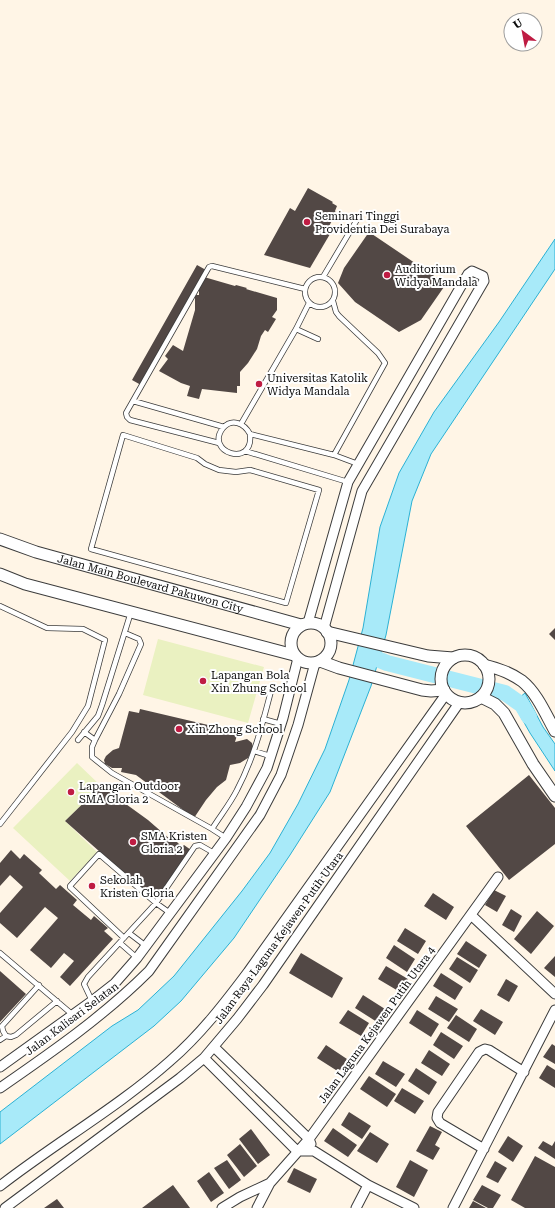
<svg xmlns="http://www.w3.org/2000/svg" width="555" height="1208" viewBox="0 0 555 1208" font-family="'Roboto Serif',serif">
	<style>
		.pitch { fill: #eaf1c1 }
		.water { fill: #a8eaf9; stroke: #2bb1d4 }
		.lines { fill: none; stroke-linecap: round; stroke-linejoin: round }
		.river { stroke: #a8eaf9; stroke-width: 16 }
		.building { fill: #524845 }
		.service-casing { stroke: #3c3c3c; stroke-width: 6 }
		.minor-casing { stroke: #3c3c3c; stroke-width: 11 }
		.tertiary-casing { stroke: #3c3c3c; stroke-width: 13 }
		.service { stroke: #fff; stroke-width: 4.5 }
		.minor { stroke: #fff; stroke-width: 9 }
		.tertiary { stroke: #fff; stroke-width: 11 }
		.poi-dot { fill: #bf1c43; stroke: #fff; stroke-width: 1.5 }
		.labels { text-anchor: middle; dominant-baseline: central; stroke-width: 4; stroke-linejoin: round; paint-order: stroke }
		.poi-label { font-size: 11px; fill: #090909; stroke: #fff; text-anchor: start }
		.street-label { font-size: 11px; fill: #090909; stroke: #fff }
	</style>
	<rect width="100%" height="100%" fill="#fff5e6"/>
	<path class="pitch" d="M158,639L264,667L248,723L143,695Z
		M77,763L101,786L65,821L97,852L70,881L13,828Z"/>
	<path class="water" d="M555,239V269L431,454L412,501L386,635L371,686L330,792L290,855L234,938L181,1001L154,1026L0,1144V1112L112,1026L138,1010L174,976L242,891L270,853L298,804L325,749L349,680L363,628L380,527L399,473L434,412L499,322Z
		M525,693L543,727L555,744V771L530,733L513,703Z"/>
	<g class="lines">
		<path class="river" d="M370,656L387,663L505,693L522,705L529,717"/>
	</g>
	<path class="building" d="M308,188L333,202L332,203L337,206L335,211L336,213L326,232L330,234L310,268L264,255L290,208L295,211Z
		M369,232L446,284L421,320L399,332L355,302L338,283L344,268Z
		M197,265L206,270L141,385L132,380Z
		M204,277L235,286L236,285L247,288L246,289L277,298V310L272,317L276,319L268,332L265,330L261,336L257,349L248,363L240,372V386H237V393L202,389L199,399L187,396L190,386L181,383L159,371L168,359L165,356L173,345L183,351L195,310V295H199V288Z
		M555,628V640L549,634Z
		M140,709L238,732L235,742L247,739L252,743L253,748L248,758L240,763L230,765L226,780L217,787L206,800L194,818L136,775L121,772L122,768H112L105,764L104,760L106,756L113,750L119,748L129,711L139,713Z
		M529,775L555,808V844L509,880L466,826Z
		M101,786L148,820L171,840L173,838L182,847L184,845L191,850L162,890L152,898L65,821Z
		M11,850L20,859L24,854L42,870L39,873L56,889L60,885L77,900L73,905L91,920L94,916L108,928L104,931L113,939L70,986L60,977L74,961L64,953L51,968L30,950L58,918L45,907L17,938L0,923V913L23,887L10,875L0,886V863Z
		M494,890L506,896L497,912L485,905Z
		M433,893L454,907L446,920L424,906Z
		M511,909L522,916L514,932L502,925Z
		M537,911L554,926L531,954L514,939Z
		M405,928L426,941L418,954L397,941Z
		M466,941L487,955L479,968L457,954Z
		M394,945L415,959L407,972L386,958Z
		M301,953L343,978L332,998L289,973Z
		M555,956V977L544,968Z
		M457,957L478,970L470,983L449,969Z
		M386,966L408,979L400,992L378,979Z
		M0,971L26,994L0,1022Z
		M441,973L463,987L455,1000L433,986Z
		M506,979L518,986L509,1002L497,995Z
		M363,995L385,1009L377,1022L355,1008Z
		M436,996L458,1009L449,1022L428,1009Z
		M481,1009L503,1022L495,1035L473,1021Z
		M348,1010L369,1023L361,1036L339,1023Z
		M417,1010L439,1024L431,1037L409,1023Z
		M456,1015L477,1029L469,1042L447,1028Z
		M441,1032L463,1046L454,1059L433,1045Z
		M552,1044L555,1046V1064L543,1057Z
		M326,1045L347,1059L339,1072L317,1058Z
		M429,1050L450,1064L442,1076L421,1063Z
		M383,1061L405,1074L396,1087L375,1074Z
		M547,1065L555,1070V1088L539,1078Z
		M416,1068L437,1082L429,1095L408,1081Z
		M369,1076L396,1094L387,1107L360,1089Z
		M402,1088L424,1101L415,1114L394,1101Z
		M349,1112L371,1126L362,1139L341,1125Z
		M430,1126L442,1132L435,1145L440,1148L433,1160L416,1151Z
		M333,1128L357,1145L348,1157L324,1141Z
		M251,1129L270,1155L258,1164L239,1139Z
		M370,1132L389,1144L377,1163L357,1151Z
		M508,1136L523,1146L513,1162L498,1152Z
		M543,1141L552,1146L555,1141V1159L538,1148Z
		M240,1144L257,1166L244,1177L227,1155Z
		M535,1156L555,1167V1208H525L511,1200Z
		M227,1160L241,1180L229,1189L214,1168Z
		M410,1160L428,1170L414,1197L396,1187Z
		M495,1161L507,1168L498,1183L486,1177Z
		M294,1168L317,1179L310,1193L287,1182Z
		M209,1172L224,1193L211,1202L197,1181Z
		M173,1185L190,1208H142L158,1196Z
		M482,1185L501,1195L493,1208H488L473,1200Z
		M57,1199L64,1208H44Z
		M473,1201L486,1208H469Z"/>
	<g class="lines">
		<defs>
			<path id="service" d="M305 292a15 15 0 1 1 30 0a15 15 0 1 1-30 0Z
				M323,277L358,218
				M333,301L336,312L339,316L378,353L385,363L334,455
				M296,329L318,339
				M133,401L224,427
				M241,424L296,329L309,303
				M250,434C254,469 204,452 223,428C232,418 244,423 250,434L334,455L358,464
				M123,435L197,458L205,464L219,470L236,472L250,470L319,490L286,603L91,549Z
				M219,443L130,420L127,417L126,413L209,267L212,266L305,289
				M245,451L348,482
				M0,606L47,628L83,629L105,640L88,706L72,732L0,824
				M125,633L139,639L141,644L119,694L95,740L92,747V757L112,773L212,829C220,816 230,804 237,790C254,758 263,722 272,687
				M263,719L281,724
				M84,732L95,740
				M78,740L98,716L102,705L131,612
				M254,751L270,756
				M212,829L226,838
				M129,933L146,946
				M124,938L70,887V886L99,854L156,903L170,913
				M120,943L137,958
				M0,953L73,1015
				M92,1001L84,984L88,977L156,903L195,846L200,845L214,853
				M6,1036L3,1031L2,1026L39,985
				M0,1040L6,1036L11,1037L16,1035L57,1001"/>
			<path id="minor" d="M308,623L348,482L468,274L472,271L483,276L484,281L362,491L324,628
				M471,915L555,994
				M214,1047L309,1139L311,1144
				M204,1058L297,1151H314L368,1185L414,1208
				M0,1067L92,1001L115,983L137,958L226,838L246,807L267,768L283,718L298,658
				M0,1088C52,1052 104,1016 149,971L260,815L281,775L298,725L315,663
				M484,1149L440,1123L437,1118L438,1112L479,1052L485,1049L489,1050L524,1072
				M0,1186C55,1143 117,1108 170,1061C200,1035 224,1004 248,972L446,694
				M5,1208L180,1078L204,1058L237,1019L263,985L459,703
				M222,1208L240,1197L270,1183L309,1139L498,877
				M257,1208L270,1183
				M356,1208L368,1185
				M453,1208L555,1010"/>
			<g id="tertiary">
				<path id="s1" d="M0,539L36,552L301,625"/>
				<path d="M0,574L25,584L294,655"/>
				<circle cx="311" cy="643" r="20"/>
				<path d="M327,632L428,656L453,658"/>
				<circle cx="465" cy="679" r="24"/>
				<path d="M320,661L339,668L422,690L431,691L444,690"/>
				<path d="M484,665C497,668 511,673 522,681C537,693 546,715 555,731"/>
				<path d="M481,697L495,704L504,713L533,764L555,796"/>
			</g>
		</defs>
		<use href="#service" class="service-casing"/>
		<use href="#minor" class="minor-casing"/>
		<use href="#tertiary" class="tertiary-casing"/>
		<use href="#service" class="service"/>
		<use href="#minor" class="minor"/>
		<use href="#tertiary" class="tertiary"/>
	</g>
	<g class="poi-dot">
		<circle cx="307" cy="222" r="4"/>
		<circle cx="387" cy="275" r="4"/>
		<circle cx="259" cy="384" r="4"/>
		<circle cx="203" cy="681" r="4"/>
		<circle cx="179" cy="729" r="4"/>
		<circle cx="71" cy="792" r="4"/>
		<circle cx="133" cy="842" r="4"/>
		<circle cx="92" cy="886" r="4"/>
	</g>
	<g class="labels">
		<g class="poi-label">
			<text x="315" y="216">Seminari Tinggi<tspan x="315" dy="13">Providentia Dei Surabaya</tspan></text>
			<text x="395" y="269">Auditorium<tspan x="395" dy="13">Widya Mandala</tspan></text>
			<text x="267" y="378">Universitas Katolik<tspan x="267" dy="13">Widya Mandala</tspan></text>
			<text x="211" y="675">Lapangan Bola<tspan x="211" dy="13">Xin Zhung School</tspan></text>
			<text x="187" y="729">Xin Zhong School</text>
			<text x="79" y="786">Lapangan Outdoor<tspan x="79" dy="13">SMA Gloria 2</tspan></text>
			<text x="141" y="836">SMA Kristen<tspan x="141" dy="13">Gloria 2</tspan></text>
			<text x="100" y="880">Sekolah<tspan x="100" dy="13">Kristen Gloria</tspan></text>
		</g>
		<g class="street-label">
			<text stroke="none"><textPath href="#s1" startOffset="157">Jalan Main Boulevard Pakuwon City</textPath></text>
			<text transform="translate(279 938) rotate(-54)">Jalan Raya Laguna Kejawen Putih Utara</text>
			<text transform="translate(72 1019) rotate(-37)">Jalan Kalisari Selatan</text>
			<text transform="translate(377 1025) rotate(-54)">Jalan Laguna Kejawen Putih Utara 4</text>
		</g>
	</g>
	<g transform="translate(523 32) rotate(328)"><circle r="19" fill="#ffffff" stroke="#9d9d9d"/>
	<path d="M0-3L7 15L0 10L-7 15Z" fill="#bf1c43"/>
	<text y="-6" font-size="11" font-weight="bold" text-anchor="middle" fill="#090909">U</text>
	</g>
</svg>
